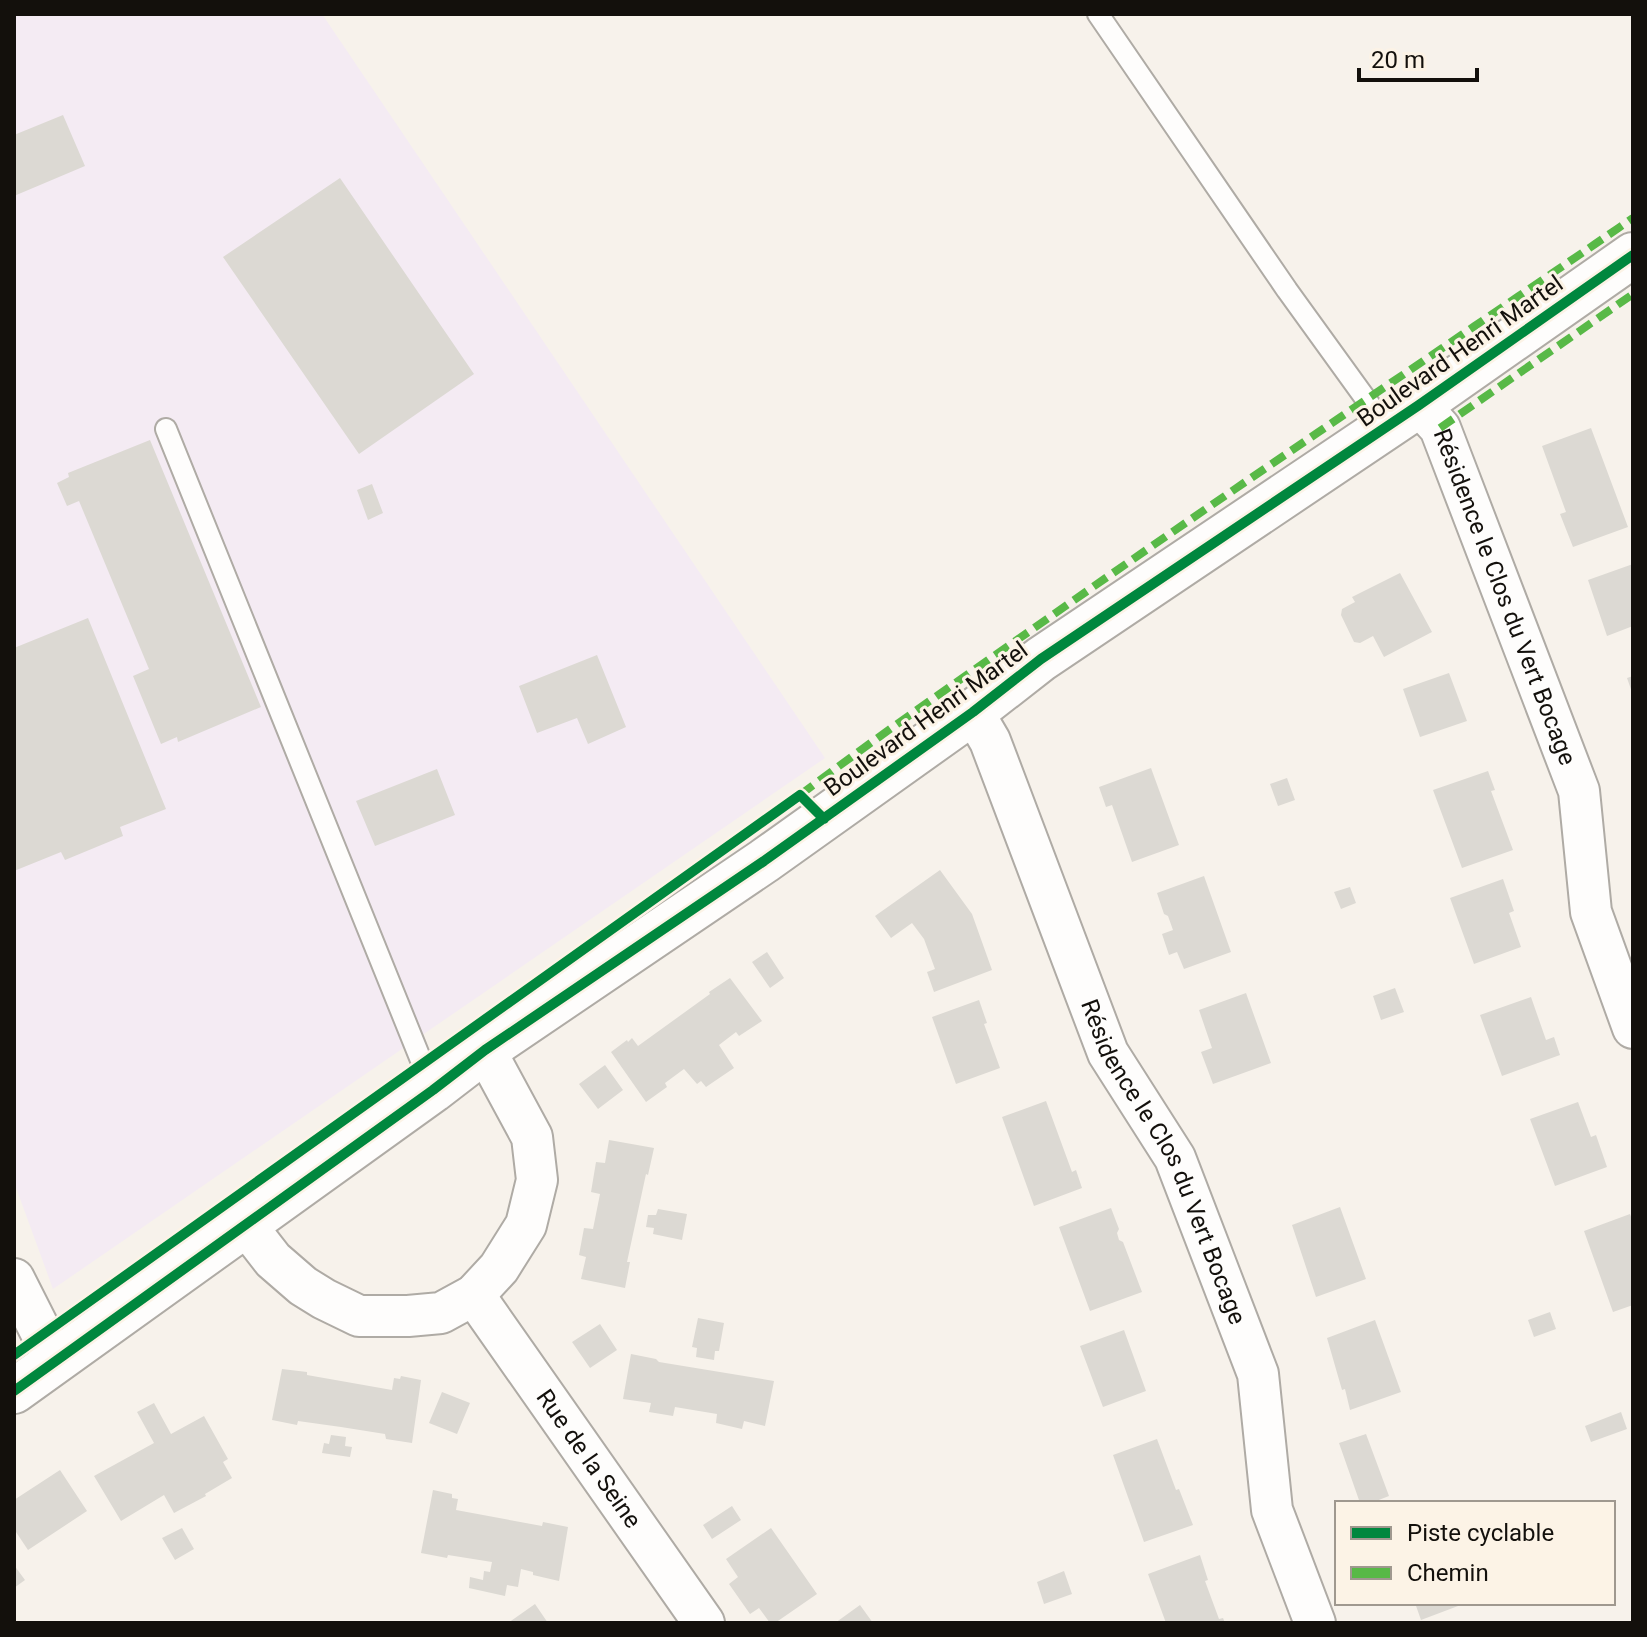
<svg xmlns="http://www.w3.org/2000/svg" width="1647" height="1637" viewBox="0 0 1647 1637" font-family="Roboto,sans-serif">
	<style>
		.industrial { fill: #f4ebf3 }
		.building { fill: #dcd9d3 }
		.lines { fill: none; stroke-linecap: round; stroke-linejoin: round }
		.service-casing { stroke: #afaba5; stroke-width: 24 }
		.minor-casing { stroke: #afaba5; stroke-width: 44 }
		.tertiary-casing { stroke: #afaba5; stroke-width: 48 }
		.service { stroke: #fefdfc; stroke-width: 20 }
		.minor { stroke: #fefdfc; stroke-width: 40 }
		.tertiary { stroke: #fefdfc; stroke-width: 44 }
		.quiet { stroke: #58b947; stroke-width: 8; stroke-dasharray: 16 8; stroke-linecap: butt }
		.cycleway-casing { stroke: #fcf3e6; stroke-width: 15 }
		.cycleway { stroke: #00873e; stroke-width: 10 }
		.labels { text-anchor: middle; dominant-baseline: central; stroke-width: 6; stroke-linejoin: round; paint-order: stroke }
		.street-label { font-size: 24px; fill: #13100c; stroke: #fcf3e6 }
	</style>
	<rect width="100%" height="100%" fill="#f7f2eb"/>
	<path class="industrial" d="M14,14H322L825,758L53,1289L14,1182Z"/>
	<path class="building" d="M63,115L85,166L14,196V135Z
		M340,178L474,374L359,454L223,257Z
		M1591,428L1628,527L1573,547L1560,514L1566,512L1542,446Z
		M150,440L261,707L178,742L177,737L161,744L133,676L149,669L79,501L67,506L57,483L69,477L68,473Z
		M372,484L383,513L368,520L357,490Z
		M1633,564V626L1607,636L1588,580Z
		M1400,573L1432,632L1384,657L1373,636L1360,643L1354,642L1341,615L1342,609L1355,602L1352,597Z
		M88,618L166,809L120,827L123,836L65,860L61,852L14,871V648Z
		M597,655L626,727L588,744L577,718L537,733L519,686Z
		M1449,673L1467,721L1420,737L1403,689Z
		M1633,676V695L1627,678Z
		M1151,768L1179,845L1132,862L1112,805L1106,807L1099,787Z
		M437,769L455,815L375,846L356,801Z
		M1488,771L1495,790L1491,791L1513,850L1462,868L1433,790Z
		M1287,778L1295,800L1278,806L1270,784Z
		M940,870L972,914L992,970L934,992L927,972L935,969L924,939L912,923L891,938L875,916Z
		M1204,876L1231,952L1184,969L1177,952L1169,955L1162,934L1173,930L1168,916L1164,914L1157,893Z
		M1503,879L1514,911L1509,913L1521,947L1474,964L1450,898Z
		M1350,887L1356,903L1341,909L1334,892Z
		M767,952L784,978L770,988L752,962Z
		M730,978L762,1021L739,1036L736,1032L719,1045L734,1068L706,1087L701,1081L697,1084L684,1069L665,1083L667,1087L646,1102L611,1052L627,1040L628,1042L632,1038L638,1046L710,994L709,992Z
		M1395,988L1404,1012L1381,1020L1373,996Z
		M1246,993L1271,1063L1213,1084L1201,1052L1212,1048L1199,1010Z
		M1531,997L1546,1040L1554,1037L1560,1055L1502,1076L1480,1015Z
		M979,1000L987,1023L984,1024L1000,1068L956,1084L932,1017Z
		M605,1065L623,1090L598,1109L579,1084Z
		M1046,1101L1072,1172L1076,1170L1082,1188L1034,1206L1002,1117Z
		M1578,1102L1591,1137L1596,1135L1607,1167L1555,1186L1530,1119Z
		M609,1140L654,1148L648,1175L646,1174L627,1262H630L625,1288L581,1279L586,1257L579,1255L584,1228L593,1229L600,1194L591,1192L596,1162L605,1163Z
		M1340,1207L1366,1279L1316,1297L1292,1225Z
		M1111,1208L1119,1229L1117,1233L1119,1240L1123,1242L1142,1292L1090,1311L1059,1227Z
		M658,1209L687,1214L682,1240L653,1234L654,1228L646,1227L648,1215H656Z
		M1630,1214L1633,1222V1305L1613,1312L1584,1231Z
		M1550,1312L1556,1329L1534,1337L1528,1320Z
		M698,1318L724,1323L719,1351H715L714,1360L696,1357L697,1348L692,1347Z
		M1375,1320L1401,1392L1350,1410L1345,1389L1342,1390L1327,1338Z
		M600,1324L617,1350L590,1368L572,1342Z
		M1124,1330L1146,1391L1103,1407L1080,1346Z
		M631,1354L656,1359L659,1362L774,1381L765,1426L744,1421L742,1429L716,1423L717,1414L675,1407L673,1416L649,1412L651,1403L623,1399Z
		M282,1369L307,1372V1375L392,1390L394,1378L400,1379L401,1376L421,1380L412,1443L386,1439L385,1434L341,1427L298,1421L297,1425L272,1420Z
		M442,1392L470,1403L457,1434L429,1423Z
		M154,1403L171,1434L204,1416L228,1459L223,1462L232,1478L205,1494L206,1496L174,1513L164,1495L121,1521L94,1476L154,1443L137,1412Z
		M1621,1412L1627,1429L1591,1442L1585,1426Z
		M1366,1434L1389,1496L1371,1503H1360L1339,1443Z
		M331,1435L346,1437L345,1446L352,1447L350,1457L322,1453L324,1443L329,1444Z
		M1157,1439L1176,1490L1179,1489L1193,1525L1144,1542L1113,1455Z
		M60,1470L87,1511L28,1550L14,1529V1500Z
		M433,1490L452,1494V1498L458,1499L456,1510L542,1526L543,1522L568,1527L559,1581L533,1575V1572L521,1569L518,1587L507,1585L505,1596L469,1588L470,1577L483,1580L484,1571L490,1572L492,1562L448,1555L447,1558L421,1553Z
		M732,1506L741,1520L712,1539L703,1525Z
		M182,1528L194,1549L175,1560L162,1538Z
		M771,1528L817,1594L775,1623H770L759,1608L750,1614L729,1584L738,1577L726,1559Z
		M1200,1555L1208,1580L1205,1581L1219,1619L1223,1618L1225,1623H1166L1148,1574Z
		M14,1565L25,1580L14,1588Z
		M1064,1571L1072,1594L1044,1604L1037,1582Z
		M1415,1603H1466L1421,1620Z
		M535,1604L548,1623H508Z
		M860,1605L873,1623H835Z"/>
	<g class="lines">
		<defs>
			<path id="service" d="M1098,14L1287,290L1386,427
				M166,429L433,1090"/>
			<g id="minor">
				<path id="s1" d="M1419,405L1440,428L1579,791L1591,912L1633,1028"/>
				<path id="s2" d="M973,712L990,741L1108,1053L1175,1158L1258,1374L1272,1510L1315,1623"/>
				<path d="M245,1224L273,1260L303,1286L324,1299L359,1316H408L441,1313L474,1295L499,1268L526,1225L537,1180L532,1137L485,1050"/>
				<path d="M14,1279L56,1362"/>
				<path id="s3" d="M474,1295L704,1623"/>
			</g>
			<path id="tertiary" d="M14,1391L433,1090L485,1050L764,861L973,712L1041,659L1419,405L1633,255"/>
		</defs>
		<use href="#service" class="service-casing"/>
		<use href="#minor" class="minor-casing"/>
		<use href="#tertiary" class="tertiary-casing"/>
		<use href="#service" class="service"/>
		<use href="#minor" class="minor"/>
		<use href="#tertiary" class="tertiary"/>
		<path class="quiet" d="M1440,428L1633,294
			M800,795C881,734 964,677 1047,619C1241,483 1438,352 1633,218"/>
		<defs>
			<path id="cycleway" d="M14,1355L800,795L824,819
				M14,1391L433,1090L485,1050L764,861L973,712L1041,659L1419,405L1633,255"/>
		</defs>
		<use href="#cycleway" class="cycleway-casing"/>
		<use href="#cycleway" class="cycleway"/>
	</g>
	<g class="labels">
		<g class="street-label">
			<text transform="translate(1460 351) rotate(-35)">Boulevard Henri Martel</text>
			<text stroke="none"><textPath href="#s1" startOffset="212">Résidence le Clos du Vert Bocage</textPath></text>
			<text transform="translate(926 719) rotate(-36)">Boulevard Henri Martel</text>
			<text stroke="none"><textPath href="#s2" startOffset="490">Résidence le Clos du Vert Bocage</textPath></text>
			<text stroke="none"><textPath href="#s3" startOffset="200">Rue de la Seine</textPath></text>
		</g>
	</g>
	<rect width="1647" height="1637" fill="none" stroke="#13100c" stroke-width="32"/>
	<rect x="1335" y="1501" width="280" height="104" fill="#fcf3e6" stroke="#9f988f" stroke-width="2"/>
	<rect x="1351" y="1527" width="40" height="12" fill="#00873e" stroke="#9f988f" stroke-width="2"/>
	<text x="1407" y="1541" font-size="24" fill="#13100c">Piste cyclable</text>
	<rect x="1351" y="1567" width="40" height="12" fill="#58b947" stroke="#9f988f" stroke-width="2"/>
	<text x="1407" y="1581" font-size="24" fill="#13100c">Chemin</text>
	<path d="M1359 68v12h118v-12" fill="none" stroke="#13100c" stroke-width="4"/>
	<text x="1371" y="68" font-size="24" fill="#13100c" stroke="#fcf3e6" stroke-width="6" paint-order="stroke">20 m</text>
</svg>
